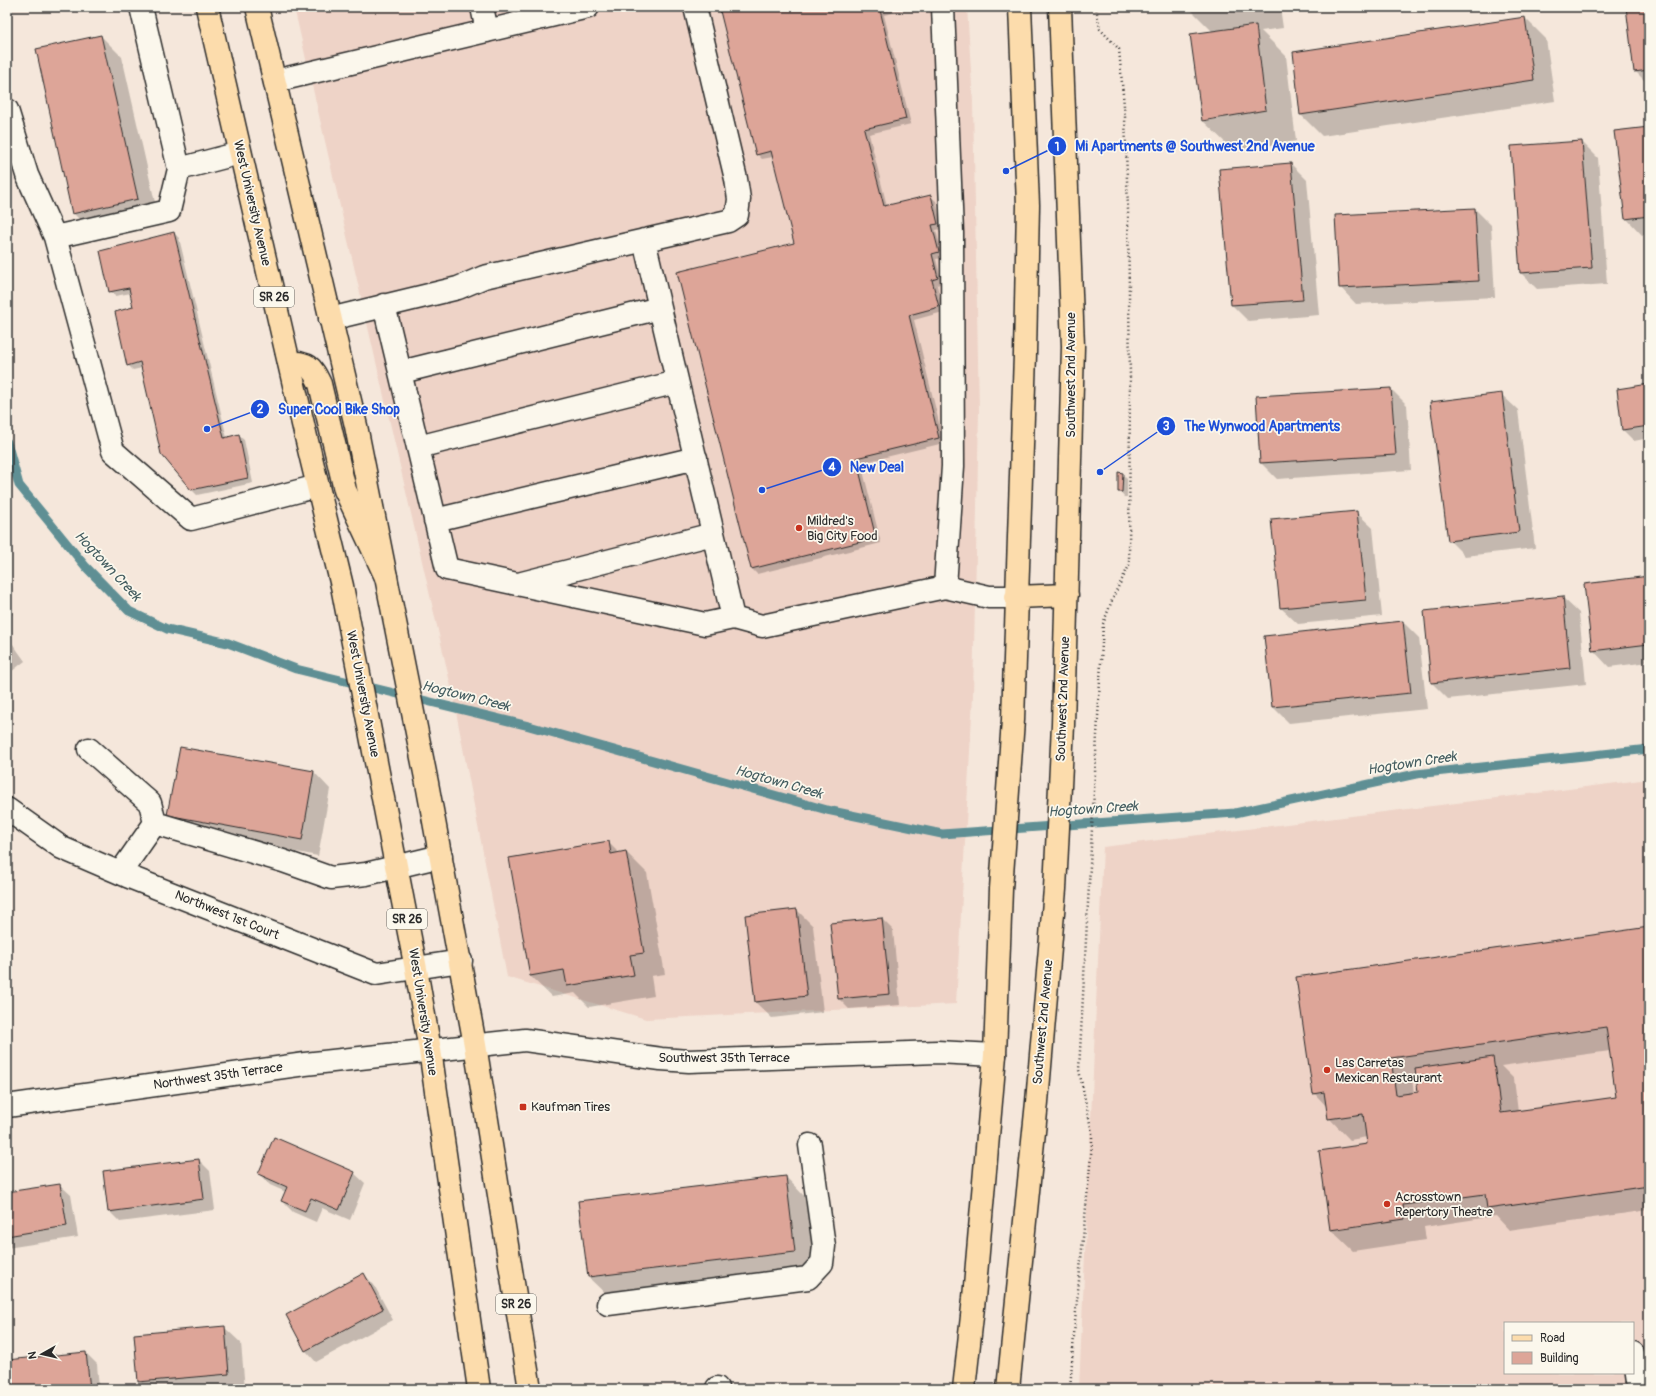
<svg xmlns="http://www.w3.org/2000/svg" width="1656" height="1396" viewBox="0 0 1656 1396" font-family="Pangolin,sans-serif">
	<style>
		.built { fill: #eed3c7; fill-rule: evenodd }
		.shadow { fill: #0003; fill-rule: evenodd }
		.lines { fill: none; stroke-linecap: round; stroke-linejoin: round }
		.stream { stroke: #5e8f94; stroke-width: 9 }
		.building { fill: #dda598; stroke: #2b2b2b; fill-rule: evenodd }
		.minor-casing { stroke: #2b2b2b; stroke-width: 25 }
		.major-casing { stroke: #2b2b2b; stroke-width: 25 }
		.highway-casing { stroke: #2b2b2b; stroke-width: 25 }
		.path { stroke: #2b2b2b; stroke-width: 2.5; stroke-dasharray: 1 3; stroke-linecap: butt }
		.minor { stroke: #fbf7ec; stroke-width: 22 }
		.major { stroke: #fcdcac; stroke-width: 22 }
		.highway { stroke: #fcdcac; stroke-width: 22 }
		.poi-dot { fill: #c8321e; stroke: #fbf7ec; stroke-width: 1.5 }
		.labels { text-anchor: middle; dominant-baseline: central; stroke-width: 3.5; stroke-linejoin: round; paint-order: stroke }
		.shield { fill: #fbf7ec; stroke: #696865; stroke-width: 1 }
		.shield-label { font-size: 12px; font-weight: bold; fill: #2b2b2b }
		.street-label { font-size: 13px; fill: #2b2b2b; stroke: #fbf7ec }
		.poi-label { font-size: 13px; fill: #2b2b2b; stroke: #fbf7ec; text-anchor: start }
		.water-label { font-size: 14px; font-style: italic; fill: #445d60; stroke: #fbf7ec }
		.leader { fill: none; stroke: #1d4ed8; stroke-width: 1.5 }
		.callout-dot { fill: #1d4ed8; stroke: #fbf7ec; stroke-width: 1.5 }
		.mark-label { font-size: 12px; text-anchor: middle; font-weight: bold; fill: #fff }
		.callout-label { font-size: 14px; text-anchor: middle; font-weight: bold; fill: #1d4ed8; stroke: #fbf7ec; stroke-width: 3.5; stroke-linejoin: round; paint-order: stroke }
	</style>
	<rect width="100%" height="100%" fill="#f5e7db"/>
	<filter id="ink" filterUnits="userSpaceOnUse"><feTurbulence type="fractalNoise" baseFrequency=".025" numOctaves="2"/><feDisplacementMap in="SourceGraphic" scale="8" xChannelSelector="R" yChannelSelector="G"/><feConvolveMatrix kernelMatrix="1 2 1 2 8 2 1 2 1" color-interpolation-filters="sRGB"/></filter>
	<g filter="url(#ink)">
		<path class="built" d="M294,7H967L973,102L979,411L973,697L956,1004L646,1019L507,977L452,691Z
			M1649,779V1389H1079L1103,847ZM1505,1323H1633V1373H1505Z"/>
		<path class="shadow" d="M720,7H919L884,15L911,124L869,134L887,206L930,196L936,201L942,229L936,230L943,258L936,259L942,283L937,285L943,312L914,320L944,443L861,463L881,543L757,574L752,569L678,273L795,244L773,157L762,159L757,154Z
			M1188,7H1280L1283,28L1261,31L1286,56L1296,141L1234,151L1203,121L1213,32Z
			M1627,7H1649V85L1635,71Z
			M1525,18L1546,39L1555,101L1322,136L1301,115Z
			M101,36L122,57L159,220L95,235L73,213Z
			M1649,128V234L1642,235L1626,218Z
			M1582,142L1598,158L1607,284L1537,289L1521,273L1512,147Z
			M1291,164L1307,180L1319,315L1248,321L1232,305Z
			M1475,209L1491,225L1495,297L1356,304L1340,287Z
			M174,233L179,238L227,438L238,435L244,440L253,483L197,495L192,490L142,368L133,370L128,365L134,307L131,293L115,296L110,291Z
			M1649,385V438L1634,441L1623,430Z
			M1391,389L1407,405L1411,470L1277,479L1261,463Z
			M1501,394L1518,410L1535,548L1465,556L1449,540Z
			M1122,474L1127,479V497H1124L1119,491Z
			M1356,512L1373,528L1382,616L1298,624L1281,608Z
			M1649,577V662L1609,667L1593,650Z
			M1562,597L1579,613L1586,684L1448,699L1432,683Z
			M7,606L13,614L7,618Z
			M1403,622L1419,638L1427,709L1289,723L1273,707Z
			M7,636L25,661L7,675Z
			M181,748L314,772L330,789L318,856L185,831L168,815Z
			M608,842L619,853L626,852L647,873L665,974L651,976L654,996L589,1007L575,993L552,997L530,976Z
			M797,910L813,926L823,1012L772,1018L755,1002L746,916Z
			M882,919L893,930L900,1005L849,1009L838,998Z
			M1649,928V1210L1509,1230L1496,1216L1424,1227L1426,1240L1353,1251L1331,1230L1369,1145L1367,1137L1350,1140L1329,1118L1327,1107L1314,1093ZM1610,1051L1617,1098L1518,1112L1514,1079L1501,1066ZM1417,1078L1419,1093H1414L1412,1079Z
			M199,1160L210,1171L215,1210L120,1222L109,1211Z
			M354,1173L365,1183L350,1220L322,1208L316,1222L293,1212L282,1201L286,1192L270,1185L259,1174Z
			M786,1177L807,1199L816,1273L610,1298L588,1277Z
			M60,1185L71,1195L78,1237L7,1248V1193Z
			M364,1274L374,1285L393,1320L316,1362L306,1351L287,1316Z
			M224,1327L241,1343L245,1389H147L139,1381Z
			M86,1353L97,1364L99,1389H7V1361Z"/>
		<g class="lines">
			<path class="stream" d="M7,442L19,485L86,567L129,611L167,629L228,643L296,669L529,726L827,810L942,834L1235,813L1416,774L1649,749"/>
		</g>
		<path class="building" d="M719,7H894L880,10L906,119L864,129L884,206L931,195L938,224L932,225L939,252L932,254L938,278L932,280L939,307L909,315L939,438L856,458L876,538L751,569L677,272L794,243L771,151L756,155Z
			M1626,7H1649V70L1634,72Z
			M1525,17L1534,80L1300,115L1293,52Z
			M1256,25L1266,110L1202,121L1190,34Z
			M101,35L138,199L72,214L36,49Z
			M1649,127V216L1625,219L1614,131Z
			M1582,141L1592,268L1520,273L1511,146Z
			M1291,163L1303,300L1231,305L1219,169Z
			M1475,208L1479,281L1339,288L1335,215Z
			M174,232L224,438L239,434L248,478L191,490L161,454L140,362L127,366L115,312L133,307L129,288L109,292L100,251Z
			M1649,384V426L1622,430L1617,389Z
			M1391,388L1396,455L1260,463L1256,396Z
			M1502,393L1519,532L1448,541L1430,402Z
			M1118,472L1123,473L1122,492H1118Z
			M1357,511L1366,600L1280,608L1271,519Z
			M1649,576V644L1592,651L1584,584Z
			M1563,596L1570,668L1431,683L1424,611Z
			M1403,621L1411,693L1272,707L1264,636Z
			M180,747L314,771L302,840L167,815Z
			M609,841L611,854L626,851L644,953L630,955L634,975L567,986L564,970L530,976L509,858Z
			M797,909L807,996L755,1002L745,915Z
			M882,918L890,994L838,999L830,923Z
			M1649,927V1186L1487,1209L1485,1194L1403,1205L1405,1219L1330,1230L1319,1151L1367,1144L1363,1114L1328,1119L1324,1092L1313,1094L1296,977ZM1606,1027L1616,1097L1501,1113L1493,1057L1415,1068L1418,1092L1396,1095L1391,1058Z
			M274,1137L355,1172L339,1210L311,1198L305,1211L281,1201L287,1187L258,1174Z
			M199,1159L204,1199L108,1212L103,1171Z
			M786,1176L795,1252L588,1277L578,1201Z
			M60,1184L67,1226L7,1236V1192Z
			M364,1273L383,1309L305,1351L286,1315Z
			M225,1326L229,1374L138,1382L134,1334Z
			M86,1352L90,1389H7V1360Z"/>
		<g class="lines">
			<defs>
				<path id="minor" d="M482,7L487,31
					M943,7L952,233L953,466L945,587
					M275,81L588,7
					M7,110L27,175L55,237L113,451L191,519L318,486
					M179,169L240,153
					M55,237L169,211L179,169L141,7
					M644,240L733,618L762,626L945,587L989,597H1016
					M384,305L447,569L705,624L733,618
					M330,319L458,288L484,277L728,221L737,215L739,199L736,179L695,7
					M401,372L660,308
					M418,447L677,382
					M435,520L696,458
					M522,583L713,534
					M89,749L150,803L155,823
					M7,809L62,848L127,876L376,974L461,961
					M155,823L283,861L331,878L366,874L441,856
					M120,873L155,823
					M7,1106L305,1064L525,1040L661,1059L689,1061L937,1052L995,1055
					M608,1304L808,1278L822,1263L824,1246L810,1145
					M1633,1354L1638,1389
					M717,1388V1389"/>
				<path id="major" d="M207,7L306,437L342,586L416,969L430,1050L479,1389
					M257,7L356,426L427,783L475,1045L530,1389
					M1016,597L1067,595
					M964,1389L974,1298L995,1055L1001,889L1013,720L1025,354L1028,205L1020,7
					M1008,1389L1037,1102L1055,889L1063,725L1073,346L1060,7"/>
				<path id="highway" d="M289,362C309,364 311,365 320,384L345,490L386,577"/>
			</defs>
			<use href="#minor" class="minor-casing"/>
			<use href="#major" class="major-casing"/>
			<use href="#highway" class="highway-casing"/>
			<path class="path" d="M1070,1389L1075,1322L1092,1144V1133L1079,1070L1103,624L1114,595L1129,566L1130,379L1128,210L1125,117L1119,49L1100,29L1096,7"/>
			<use href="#minor" class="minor"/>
			<use href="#major" class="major"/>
			<use href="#highway" class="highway"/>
		</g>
	</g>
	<g class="poi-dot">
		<circle cx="799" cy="528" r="4"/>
		<circle cx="1327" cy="1070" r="4"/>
		<rect x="519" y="1103" width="8" height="8" rx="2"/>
		<circle cx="1387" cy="1204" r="4"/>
	</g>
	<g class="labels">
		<g class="shield">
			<rect x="254" y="287" width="40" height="20" rx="3"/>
			<rect x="387" y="909" width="40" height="20" rx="3"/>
			<rect x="496" y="1294" width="40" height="20" rx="3"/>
		</g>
		<g class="shield-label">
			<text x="274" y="297">SR 26</text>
			<text x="407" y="919">SR 26</text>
			<text x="516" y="1304">SR 26</text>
		</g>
		<g class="street-label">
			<text transform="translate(252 203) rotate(77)">West University Avenue</text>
			<text transform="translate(1071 375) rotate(-90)">Southwest 2nd Avenue</text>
			<text transform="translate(363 694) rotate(79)">West University Avenue</text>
			<text transform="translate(1063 699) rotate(-88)">Southwest 2nd Avenue</text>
			<text transform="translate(227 915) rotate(22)">Northwest 1st Court</text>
			<text transform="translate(423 1012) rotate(81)">West University Avenue</text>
			<text transform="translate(1043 1022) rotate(-85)">Southwest 2nd Avenue</text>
			<text x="724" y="1058">Southwest 35th Terrace</text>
			<text transform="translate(218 1076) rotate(-8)">Northwest 35th Terrace</text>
		</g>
		<g class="poi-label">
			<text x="807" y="521">Mildred's<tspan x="807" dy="15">Big City Food</tspan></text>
			<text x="1335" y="1063">Las Carretas<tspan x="1335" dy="15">Mexican Restaurant</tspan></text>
			<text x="531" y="1107">Kaufman Tires</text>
			<text x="1395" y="1197">Acrosstown<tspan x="1395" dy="15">Repertory Theatre</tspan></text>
		</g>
		<g class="water-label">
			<text transform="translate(108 566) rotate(47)">Hogtown Creek</text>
			<text transform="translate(466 696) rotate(14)">Hogtown Creek</text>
			<text transform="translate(1412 763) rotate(-9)">Hogtown Creek</text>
			<text transform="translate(779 782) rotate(16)">Hogtown Creek</text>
			<text transform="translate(1093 809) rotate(-4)">Hogtown Creek</text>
		</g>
	</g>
	<path class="leader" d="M1006 171L1057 146M207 429L260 409M1100 472L1166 426M762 490L832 467"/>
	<g class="callout-dot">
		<circle cx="1006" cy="171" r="4"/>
		<circle cx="207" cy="429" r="4"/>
		<circle cx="1100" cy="472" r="4"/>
		<circle cx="762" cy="490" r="4"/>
		<circle cx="1057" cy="146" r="10"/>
		<circle cx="260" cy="409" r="10"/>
		<circle cx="1166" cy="426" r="10"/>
		<circle cx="832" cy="467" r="10"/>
	</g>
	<g class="mark-label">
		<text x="1057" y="151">1</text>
		<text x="260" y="413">2</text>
		<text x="1166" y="430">3</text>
		<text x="832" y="471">4</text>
	</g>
	<g class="callout-label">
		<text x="1195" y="151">Mi Apartments @ Southwest 2nd Avenue</text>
		<text x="339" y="414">Super Cool Bike Shop</text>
		<text x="1262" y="431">The Wynwood Apartments</text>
		<text x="877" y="472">New Deal</text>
	</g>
	<rect width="1656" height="1396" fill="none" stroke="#fbf7ec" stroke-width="24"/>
	<rect x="12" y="12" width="1632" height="1372" fill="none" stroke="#2b2b2b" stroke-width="1.5" filter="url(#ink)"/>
	<rect x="1504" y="1322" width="130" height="52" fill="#fbf7ec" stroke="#a8a59f"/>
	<rect x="1512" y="1335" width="20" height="6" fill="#fcdcac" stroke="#a8a59f"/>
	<text x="1540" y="1342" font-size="12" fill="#2b2b2b">Road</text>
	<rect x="1512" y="1352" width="20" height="12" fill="#dda598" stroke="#a8a59f"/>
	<text x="1540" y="1362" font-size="12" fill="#2b2b2b">Building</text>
	<g transform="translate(42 1354) rotate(262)" stroke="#fbf7ec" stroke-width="3" paint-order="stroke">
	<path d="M0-3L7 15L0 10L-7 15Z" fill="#2b2b2b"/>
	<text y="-6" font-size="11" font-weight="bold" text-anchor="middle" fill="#2b2b2b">N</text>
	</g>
</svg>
